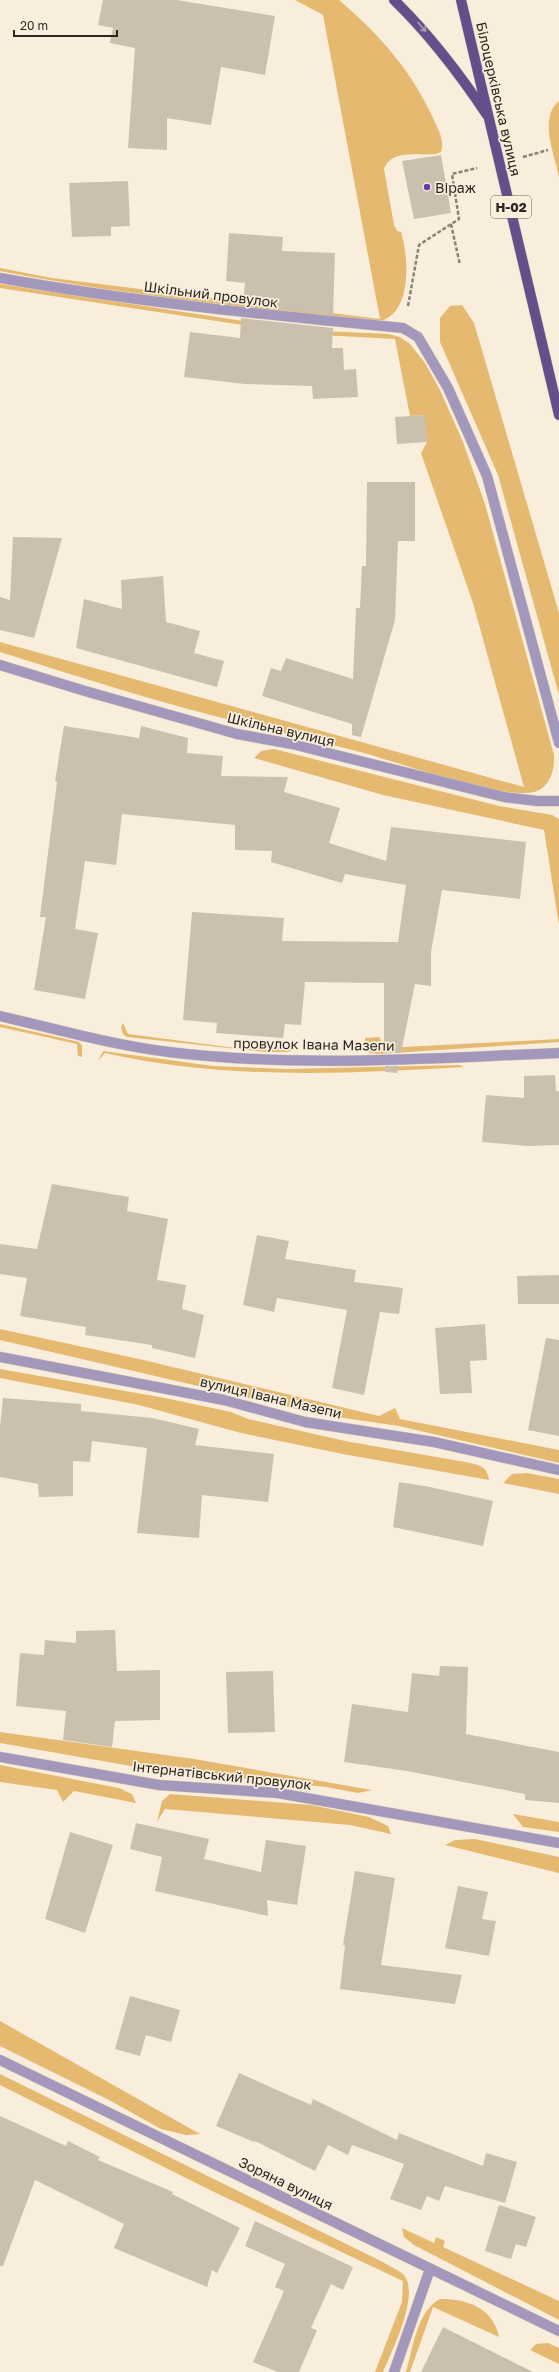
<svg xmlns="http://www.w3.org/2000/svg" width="559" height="2372" viewBox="0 0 559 2372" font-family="'Golos Text',sans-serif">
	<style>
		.green { fill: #e5b96f }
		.building { fill: #cbc0ae }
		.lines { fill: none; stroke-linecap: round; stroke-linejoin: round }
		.minor-casing { stroke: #d4caba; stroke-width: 11 }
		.major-casing { stroke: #d4caba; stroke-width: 11 }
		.path { stroke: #898276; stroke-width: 2.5; stroke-dasharray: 4 2; stroke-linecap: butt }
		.minor { stroke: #a398bb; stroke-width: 10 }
		.major { stroke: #654f8b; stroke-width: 10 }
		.oneway { stroke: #af9eb4 }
		.poi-dot { fill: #6a36ad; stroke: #f9eedc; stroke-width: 1.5 }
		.labels { text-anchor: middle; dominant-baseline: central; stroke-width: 3.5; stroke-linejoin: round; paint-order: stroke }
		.shield { fill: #f9eedc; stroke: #696358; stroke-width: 1 }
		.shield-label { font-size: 13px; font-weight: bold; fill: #2b2720 }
		.street-label { font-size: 14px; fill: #2b2720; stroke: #f9eedc }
		.poi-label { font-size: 14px; fill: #2b2720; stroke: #f9eedc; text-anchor: start }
	</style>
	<rect width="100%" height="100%" fill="#f9eedc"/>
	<path class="green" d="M295,0H339C379,34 412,71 434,120C438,130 445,140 441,152L436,154C419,156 391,149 384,169L394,225L397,231L401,232C409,258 412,312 381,321C254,308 126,296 0,271V268L52,278L380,319L323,15Z
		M559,101V177C555,156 538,118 559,101Z
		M0,284L302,330L388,334L400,337L410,344L425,363L440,390L463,442L485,504L554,755C555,769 550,788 534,792C503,800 400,763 364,753C322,742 280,733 238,722C158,702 79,677 0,652V642L524,787L473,603L421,453L427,442L424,415L410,416L395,339L302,334L0,288Z
		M462,305L474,323L559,613V695L498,475L440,342V318L450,306Z
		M274,749L499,806L552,815L559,819V925L544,830L383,795L254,758L261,751Z
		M123,1023L128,1034L244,1049H299L287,1052H265L127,1037L123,1034L121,1027Z
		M0,1024L79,1042L82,1045V1057L78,1056L77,1044L0,1027Z
		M379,1037L385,1048L559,1039V1042L379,1054L370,1053L365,1049V1038Z
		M103,1051L213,1066L287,1069L460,1065L464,1067C344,1074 224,1080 105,1053L98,1061Z
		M0,1329L139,1359L379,1416L395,1408L400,1419L559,1450V1463L399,1426L323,1415L0,1340Z
		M0,1369L165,1398L231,1412L248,1419L345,1441L465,1462C478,1465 487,1465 489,1480L343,1454L241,1433L139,1405L0,1378Z
		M527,1473L559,1479V1494L503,1483L512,1474Z
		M0,1732L194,1759L372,1790L358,1793L326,1787L142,1768L0,1743Z
		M0,1765L119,1788L132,1794L136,1803L74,1791L63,1802L57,1790L0,1782Z
		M170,1794L311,1805L369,1817L388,1826L391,1834L350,1825L165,1809L157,1822L162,1801Z
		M513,1814L559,1822V1832L523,1827Z
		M475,1839L559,1857V1873L445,1845L455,1840Z
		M0,2021L200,2134L186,2135L161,2129L111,2101L0,2046Z
		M0,2074L383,2262C389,2266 399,2270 404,2275C420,2296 392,2350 383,2372H375L402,2302L403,2281L212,2191L0,2085Z
		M402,2228L434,2243L436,2237L445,2241L443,2247L559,2301V2320L414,2245L404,2237Z
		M440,2299C468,2299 493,2308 499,2337L433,2307L410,2372H406C413,2348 417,2311 440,2299Z
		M548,2343L559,2348V2364L530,2350L536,2344Z"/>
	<path class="building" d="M103,0H177L275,16L265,75L221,67L211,125L167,118V150L128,148L135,48L110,43L113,28L98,25Z
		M441,155L451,213L414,219L402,161Z
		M128,181L130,226L111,227V236L72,237L69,183Z
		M229,233L283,237L282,251L335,253L333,315L243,305L245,283L226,281Z
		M241,318L333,328L332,348H343L344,370L356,369L358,397L313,399L312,386L245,384L184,377L190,332L240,338Z
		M425,415L427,442L397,444L395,417Z
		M367,482H415V541H398L395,620L361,737L352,735V724L262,696L271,668L281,671L286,658L353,679L356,608H360L362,566H366Z
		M13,537L62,538L34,638L0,630V597L10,600Z
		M163,576L166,622L200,631L194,653L224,661L217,687L76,648L84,599L122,609L121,580Z
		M64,726L139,738L141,726L188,738L187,753L223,756L221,776L288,777L284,792L340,808L329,843L386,861L391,827L526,842L520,899L442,890L431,952V986L415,984L401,1053H384V983L305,982L301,1025L285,1024L283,1038L216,1033L217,1023L183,1020L192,912L284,918L282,941L398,942L406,885L345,874L342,883L271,862L272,851L235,850V825L122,814L116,865L85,861L75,929L98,933L85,999L34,990L46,917H40L57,782L55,781Z
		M385,1066H399L397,1073L385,1072Z
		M555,1075L556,1091H559V1145L527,1146L482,1142L486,1095L524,1098V1076Z
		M52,1184L129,1197L127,1211L168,1219L157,1280L186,1285L182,1309L204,1315L195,1358L152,1348V1345L85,1335L86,1327L20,1316L27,1278L0,1274V1244L37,1249Z
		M257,1235L289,1241L285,1259L356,1270L354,1282L403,1288L399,1314L380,1312L364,1395L332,1388L347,1310L277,1298L274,1312L243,1305Z
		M559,1275V1304H518L517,1276Z
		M485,1324L487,1360L470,1361L472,1393L440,1394L435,1328Z
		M546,1338L559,1340V1436L528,1430Z
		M3,1398L81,1404V1411L152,1418L199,1429L195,1445L274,1454L268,1502L202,1495L199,1538L137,1533L147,1448L92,1441L90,1462L73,1461V1496L39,1497L38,1484L0,1477V1427Z
		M399,1482L430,1487L493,1501L483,1546L393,1527Z
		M115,1630L117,1671L160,1670V1720L115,1721L112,1747L63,1740L66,1711L16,1706L20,1653L44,1655L45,1640L76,1643V1631Z
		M440,1666L468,1667L466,1734L559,1752V1803L525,1800V1794L407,1771L344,1762L352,1704L408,1712L412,1673L439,1676Z
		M273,1671L275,1732L228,1733L226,1672Z
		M136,1823L209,1839L204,1859L261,1872L266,1840L306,1846L297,1905L267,1900L268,1916L155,1891L162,1857L130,1849Z
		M70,1832L113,1845L85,1933L45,1919Z
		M355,1871L395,1878L381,1965L462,1975L455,2004L340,1989L345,1945H343Z
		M458,1886L488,1892L482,1919L496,1921L489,1956L445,1948Z
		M130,1996L180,2010L171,2042L146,2035L140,2056L115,2049Z
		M239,2073L311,2105L313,2099L397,2140L399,2133L483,2166L486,2153L517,2162L505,2203L445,2186L439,2201L427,2196L421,2210L390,2199L404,2164L352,2145L348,2155L328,2145L315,2171L255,2141L254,2142L216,2126Z
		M0,2116L66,2146L68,2141L100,2157L98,2160L173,2192L172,2194L240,2228L217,2273L212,2270L207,2287L114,2248L124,2224L35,2180L3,2266H0Z
		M499,2205L536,2217L526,2247L516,2244L511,2259L485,2251Z
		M255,2221L353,2267L343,2290L331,2284L311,2328L317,2330L299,2372H278L253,2362L284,2291L275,2287L285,2264L245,2246Z
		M443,2327L533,2372H421Z"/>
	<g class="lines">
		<defs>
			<path id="minor" d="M0,278C133,302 268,315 403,328L418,337L448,388L487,476L559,743
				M0,665L85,691L237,734L292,744L504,797L537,801H559
				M0,1016C56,1029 112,1045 169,1052C298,1068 429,1058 559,1053
				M0,1357L224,1400L305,1422L434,1442L559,1470
				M0,1757L159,1785L278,1793L559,1843
				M0,2060L559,2331
				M394,2372L430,2269"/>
			<path id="major" d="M394,0C430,35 459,73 487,115
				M461,0L559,415"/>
		</defs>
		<use href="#minor" class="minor-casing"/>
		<use href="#major" class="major-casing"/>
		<path class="path" d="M523,157L548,150
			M451,224L460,265
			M408,306L419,245L459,219L452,174L477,168"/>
		<use href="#minor" class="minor"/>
		<use href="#major" class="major"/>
	</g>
	<defs><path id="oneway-shaft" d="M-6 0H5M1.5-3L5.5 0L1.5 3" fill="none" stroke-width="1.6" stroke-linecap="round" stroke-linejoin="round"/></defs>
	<use class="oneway" href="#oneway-shaft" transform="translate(422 27) rotate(48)"/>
	<circle class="poi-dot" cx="427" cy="187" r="4"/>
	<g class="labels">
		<rect class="shield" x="491" y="196" width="40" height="22" rx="3"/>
		<g class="shield-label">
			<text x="511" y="207">Н-02</text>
		</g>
		<g class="street-label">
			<text transform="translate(499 99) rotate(77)">Білоцерківська вулиця</text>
			<text transform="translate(211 294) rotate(7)">Шкільний провулок</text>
			<text transform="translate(281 729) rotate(13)">Шкільна вулиця</text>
			<text transform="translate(314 1044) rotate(1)">провулок Івана Мазепи</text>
			<text transform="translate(271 1397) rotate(13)">вулиця Івана Мазепи</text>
			<text transform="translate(222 1775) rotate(6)">Інтернатівський провулок</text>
			<text transform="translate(286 2183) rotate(26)">Зоряна вулиця</text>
		</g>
		<g class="poi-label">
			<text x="435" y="187">Віраж</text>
		</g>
	</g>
	<path d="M14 30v6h103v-6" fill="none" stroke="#2b2720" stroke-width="2"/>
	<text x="20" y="30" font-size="12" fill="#2b2720" stroke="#f9eedc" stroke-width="3" paint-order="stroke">20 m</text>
</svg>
